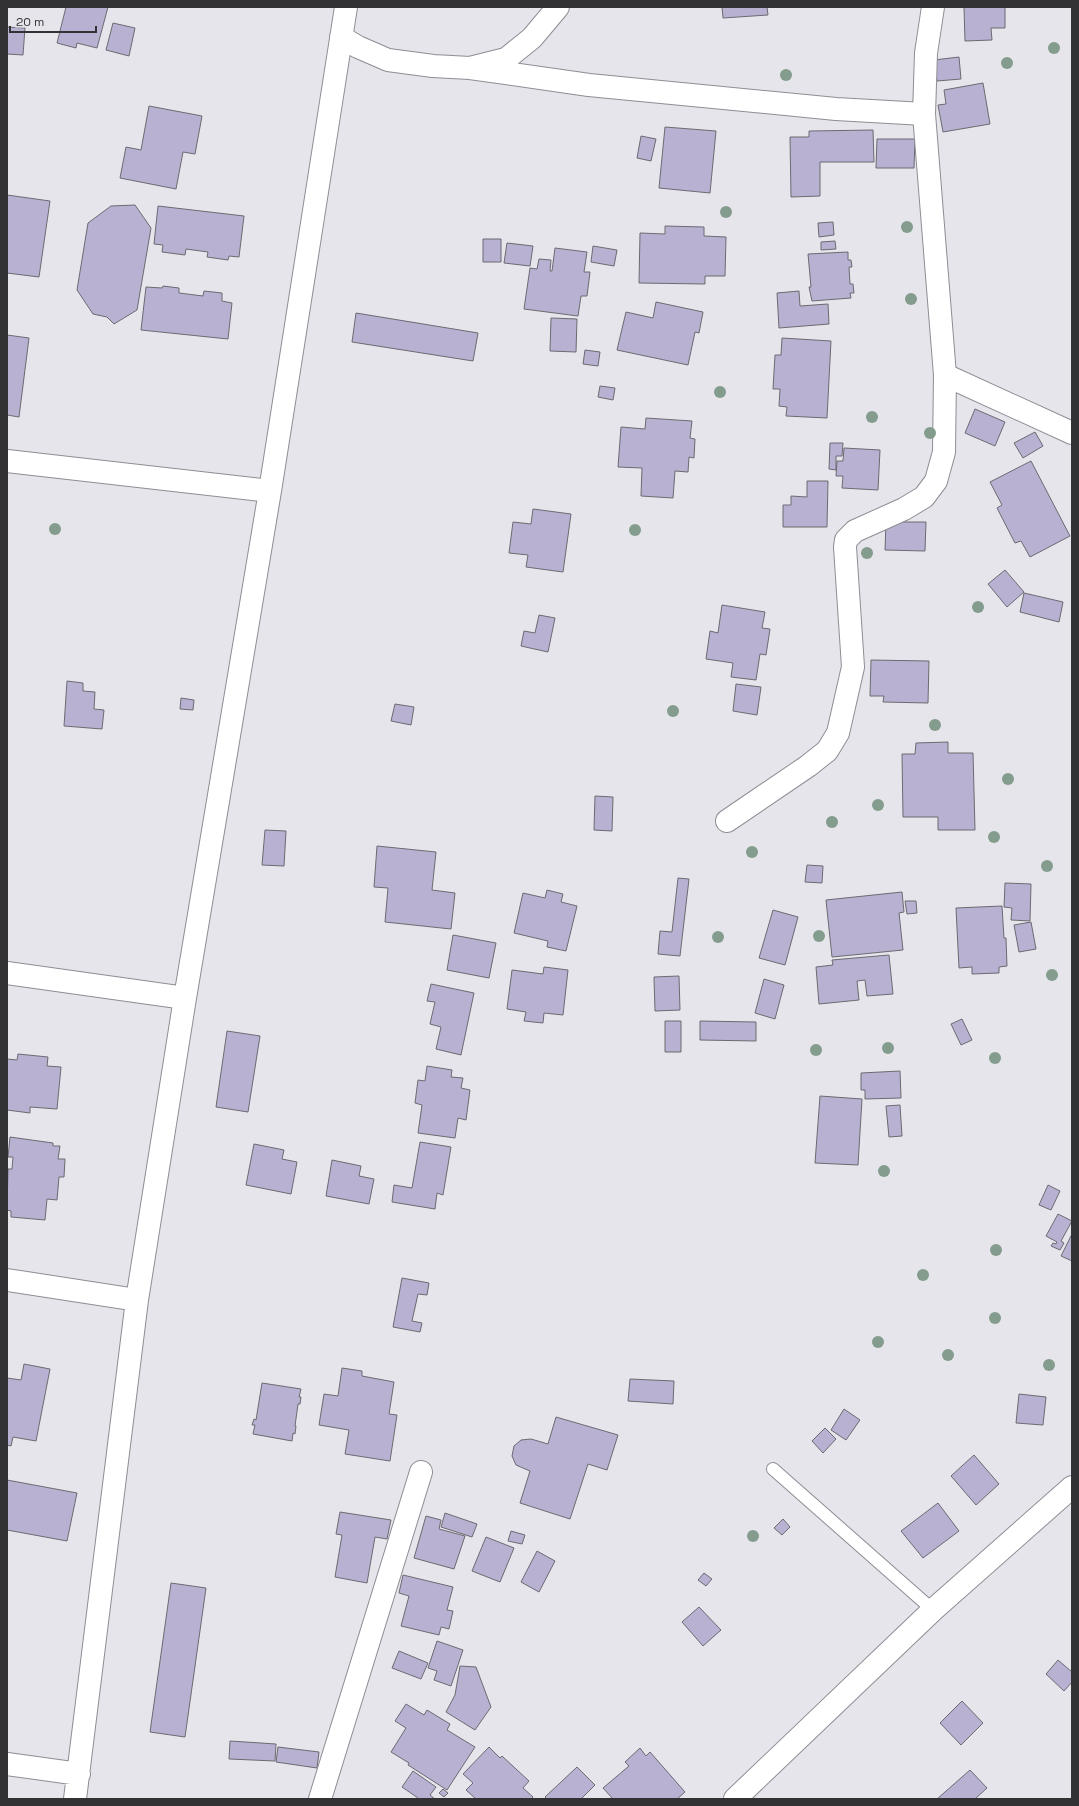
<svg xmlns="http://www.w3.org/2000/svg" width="1079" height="1806" viewBox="0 0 1079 1806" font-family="'Space Grotesk',sans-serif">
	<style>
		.building { fill: #b8b1d1; stroke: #6c6a71 }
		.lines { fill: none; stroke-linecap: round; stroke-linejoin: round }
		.lane-casing { stroke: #8e8d94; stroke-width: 14 }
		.street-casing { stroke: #8e8d94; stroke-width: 24 }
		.lane { stroke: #fff; stroke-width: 12 }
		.street { stroke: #fff; stroke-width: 22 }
		.tree { fill: #849c8d }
	</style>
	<rect width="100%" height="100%" fill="#e6e5ec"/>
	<path class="building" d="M66,7H108L97,48L77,43L76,48L57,43Z
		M722,7H767L768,15L723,18Z
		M964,7H1005V28H991L992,40L965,41Z
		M113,23L135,28L129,56L106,50Z
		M7,27L25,28L23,55L7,54Z
		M959,57L961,79L937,81L934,60Z
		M983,83L990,124L943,132L938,105L946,104L944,90Z
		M149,106L202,116L195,154L183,152L176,189L120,178L126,147L141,150Z
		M665,127L716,131L710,193L659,188Z
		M873,130L874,162H820V196L791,197L790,137H809V131Z
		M641,136L656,139L651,161L637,158Z
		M877,139H915L914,168H876Z
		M7,195L50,201L39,277L7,273Z
		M135,205L151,228L137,310L114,324L107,317L93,314L77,290L88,223L111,206Z
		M158,206L244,216L239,257L229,256L228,260L207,257L208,252L186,249L185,255L162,252L163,245L154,244Z
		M833,222L834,235L819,237L818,223Z
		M665,226L704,227V236L726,237L725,276H705V284L639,283L640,233L665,234Z
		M483,239H501V262H483Z
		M835,241L836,249L821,250V242Z
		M507,243L533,246L530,266L504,263Z
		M593,246L617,250L614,266L591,262Z
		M555,248L587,252L584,272H590L587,296H581L578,316L524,309L530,268L537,269L539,259L551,260L550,271H552Z
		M848,252V260H851L852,267H849L850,284H853L854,293H850L851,298L812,301L809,287H811L808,254Z
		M163,286L179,288V293L203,296L204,291L222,293V301L232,303L228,339L141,330L146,287L162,288Z
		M799,291L800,306L828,304L829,324L779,328L777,293Z
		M656,302L703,312L699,333L695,332L688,365L617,350L626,312L653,318Z
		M356,313L478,333L473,361L352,342Z
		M551,318L577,319L576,352L550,351Z
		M7,335L29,338L19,417L7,415Z
		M782,338L831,341L827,418L786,416L787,407L779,406L780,389H773L775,355H781Z
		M585,350L600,352L598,366L583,364Z
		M600,386L615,388L613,400L598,397Z
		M975,409L1005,422L995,446L965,433Z
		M646,418L692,421L690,438L695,439L694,458L689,457L688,472L675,471L673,498L641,496L642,468L618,467L621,427L645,429Z
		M1035,432L1043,446L1023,458L1014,443Z
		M830,443H843L842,456H836V470L829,469Z
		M844,448L880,450L878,490L842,488L843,476H836L837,461H843Z
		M1031,461L1070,536L1030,557L1021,541L1015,543L997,508L1002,505L990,482Z
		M807,481H828L827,527H783V505H791V496L807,497Z
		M533,509L571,514L563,572L526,567L528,555L509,553L513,522L531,524Z
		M886,522H926L925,551L885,550Z
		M1005,570L1024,592L1007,607L988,584Z
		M1024,593L1063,602L1059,622L1020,612Z
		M722,605L765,612L762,628L770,629L766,655L760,654L756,680L731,677L733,663L706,659L710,631L718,633Z
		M539,615L555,618L548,652L521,646L524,631L535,633Z
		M871,660L929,661L928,703L883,702L884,696H870Z
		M67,681L83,683V691L95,692L94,709L104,710L102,729L64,726Z
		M736,684L761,687L757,715L733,711Z
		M181,698L194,700L193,710L180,709Z
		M395,704L414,707L411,725L391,721Z
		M948,742V753H973L975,830H938V817H903L902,754H915L916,743Z
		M595,796L613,797L612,831L594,830Z
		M265,830L286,831L284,866L262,865Z
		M377,846L436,852L432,890L455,893L451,929L385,922L388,888L374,887Z
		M807,865L823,866L822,883L805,882Z
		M678,878L689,879L680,956L658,954L660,931L672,932Z
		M1005,883L1031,884L1030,921L1011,920L1012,908L1004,907Z
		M547,890L563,894L561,902L577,906L566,951L547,947L548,941L514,933L523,893L545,898Z
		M902,892L904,912L899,913L903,950L832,957L826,900Z
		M905,901H916L917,913L907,914Z
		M1002,906L1004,938H1006L1007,966L999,967V973L972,974V967L959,968L956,908Z
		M773,910L798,917L785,965L759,958Z
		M1031,922L1036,949L1019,952L1014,925Z
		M453,935L496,943L489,978L447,970Z
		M889,955L893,994L867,996L865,980L857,981L859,1000L819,1004L816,967L833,965L832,960Z
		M544,967L568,970L563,1015L544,1013L543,1023L524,1021L526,1012L507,1009L512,970L543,974Z
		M679,976L680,1010L655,1011L654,977Z
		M764,979L784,985L775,1019L755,1013Z
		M431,984L474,993L461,1055L436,1049L441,1027L430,1024L435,1002L427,1001Z
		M962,1019L972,1040L961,1045L951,1024Z
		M665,1021H681V1052H665Z
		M700,1021L756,1022V1041L700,1040Z
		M227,1031L260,1036L248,1112L216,1107Z
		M18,1054L48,1057L47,1066L61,1067L57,1109L30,1107V1113L7,1110V1059L17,1060Z
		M427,1066L452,1070L451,1077L463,1078L461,1088L470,1090L466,1120L458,1118L455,1138L418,1133L422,1105L415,1103L418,1080L425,1081Z
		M900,1071L901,1098L865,1099V1090H861V1073Z
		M820,1096L862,1099L858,1165L815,1163Z
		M900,1105L902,1136L889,1137L886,1106Z
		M10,1137L53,1143V1146H60L58,1159H65L64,1177H59L57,1200L47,1199L45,1220L11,1217V1211L7,1210L8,1169H12L13,1157H8Z
		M420,1142L451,1147L443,1195L437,1193L435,1209L392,1202L394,1185L412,1188Z
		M254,1144L284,1150L282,1159L297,1162L291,1194L246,1185Z
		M332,1160L361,1166L359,1176L374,1179L369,1204L326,1196Z
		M1048,1185L1060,1191L1051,1210L1039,1205Z
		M1058,1214L1072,1221L1061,1241L1064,1243L1060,1250L1051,1246L1053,1243L1056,1244L1057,1242L1046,1236Z
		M1072,1234V1261L1061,1256Z
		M402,1278L429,1283L427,1295L418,1294L412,1321L422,1323L420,1332L393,1327Z
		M24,1364L50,1369L36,1441L13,1437L11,1446L7,1445V1378L21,1380Z
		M342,1368L362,1371V1376L394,1382L389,1414L397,1415L390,1461L345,1454L349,1430L319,1425L324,1394L338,1396Z
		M630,1379L674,1381L673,1404L628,1401Z
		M262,1383L301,1389L299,1397H301L300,1404H298L295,1426H296L295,1434L293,1433L292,1441L253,1434L255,1425H252L254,1419L256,1420Z
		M1019,1394L1046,1397L1043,1425L1016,1423Z
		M844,1409L860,1420L846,1440L831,1430Z
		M556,1417L618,1435L607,1470L588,1464L570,1519L520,1503L530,1471L516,1465L512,1456L514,1446L521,1440L531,1439L548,1444Z
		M825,1428L836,1439L823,1453L812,1441Z
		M974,1455L999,1484L976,1505L951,1476Z
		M7,1480L77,1493L67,1541L7,1530Z
		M938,1503L959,1531L923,1558L901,1531Z
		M340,1512L391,1520L387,1539L375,1537L367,1583L335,1577L342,1535L336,1534Z
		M445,1513L477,1524L472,1537L441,1527Z
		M426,1516L441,1520L439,1529L465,1536L454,1569L414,1558Z
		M783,1519L790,1527L782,1535L774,1528Z
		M511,1531L525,1535L522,1544L508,1541Z
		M486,1537L514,1548L500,1582L472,1571Z
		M537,1551L555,1561L539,1592L521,1582Z
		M704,1573L712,1579L706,1586L698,1580Z
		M403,1575L453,1587L447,1610L453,1611L449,1629L441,1627L439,1635L401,1626L409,1596L399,1593Z
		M171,1583L206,1588L185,1737L150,1732Z
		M699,1607L721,1630L703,1646L682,1622Z
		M437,1641L463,1650L451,1686L434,1680L437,1671L428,1668Z
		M399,1651L428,1663L421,1679L392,1668Z
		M1058,1660L1072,1672V1682L1064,1691L1046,1674Z
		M460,1666L476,1667L491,1707L475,1730L446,1712L455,1695Z
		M962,1701L983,1723L961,1745L940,1723Z
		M406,1704L424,1715L427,1710L450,1724L447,1730L475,1747L447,1790L408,1765L409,1763L391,1752L406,1728L395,1721Z
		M230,1741L276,1744L275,1761L229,1759Z
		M278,1747L319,1752L317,1768L276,1762Z
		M489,1747L500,1758L502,1756L529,1781L523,1788L533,1797L531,1799H476L466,1790L473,1783L463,1774Z
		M640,1748L646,1756L650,1752L685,1792L677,1799H613L603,1788L629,1766L625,1762Z
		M577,1767L595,1785L581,1799H547L545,1797Z
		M970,1770L987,1788L975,1799H937Z
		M413,1771L436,1787L430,1795L435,1799H417L418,1798L402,1787Z
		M443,1789L448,1793L444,1797L439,1793Z"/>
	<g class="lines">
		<defs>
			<path id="lane" d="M773,1469L933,1610"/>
			<path id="street" d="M933,7L926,53L924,114L945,375L1072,433
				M341,37L358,47L388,60L433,66L470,68L506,59L532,38L558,7
				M470,68L589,85L836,109L924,114
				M7,461L270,491
				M727,821L808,766L827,751L838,733L853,667L845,547L846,540L855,531L904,509L924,497L936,481L944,452L945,375
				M7,973L185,998
				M7,1280L137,1300
				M7,1764L79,1774
				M75,1799L137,1300L185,998L270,491L346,7
				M320,1799L421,1472
				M735,1799L933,1610L1072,1487"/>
		</defs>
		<use href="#lane" class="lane-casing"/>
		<use href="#street" class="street-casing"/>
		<use href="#lane" class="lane"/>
		<use href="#street" class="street"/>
	</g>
	<g class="tree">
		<circle cx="1054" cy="48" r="6"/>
		<circle cx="1007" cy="63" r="6"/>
		<circle cx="786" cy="75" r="6"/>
		<circle cx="726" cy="212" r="6"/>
		<circle cx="907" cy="227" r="6"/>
		<circle cx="911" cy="299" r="6"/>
		<circle cx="720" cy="392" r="6"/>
		<circle cx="872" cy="417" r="6"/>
		<circle cx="930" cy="433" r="6"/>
		<circle cx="55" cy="529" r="6"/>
		<circle cx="635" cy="530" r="6"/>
		<circle cx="867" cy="553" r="6"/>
		<circle cx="978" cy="607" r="6"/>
		<circle cx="673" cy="711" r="6"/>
		<circle cx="935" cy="725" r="6"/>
		<circle cx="1008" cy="779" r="6"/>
		<circle cx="878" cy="805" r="6"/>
		<circle cx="832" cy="822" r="6"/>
		<circle cx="994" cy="837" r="6"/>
		<circle cx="752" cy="852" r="6"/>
		<circle cx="1047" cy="866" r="6"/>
		<circle cx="819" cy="936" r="6"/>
		<circle cx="718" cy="937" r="6"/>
		<circle cx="1052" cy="975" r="6"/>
		<circle cx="888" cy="1048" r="6"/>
		<circle cx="816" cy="1050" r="6"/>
		<circle cx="995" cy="1058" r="6"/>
		<circle cx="884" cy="1171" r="6"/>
		<circle cx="996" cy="1250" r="6"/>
		<circle cx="923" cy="1275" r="6"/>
		<circle cx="995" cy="1318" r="6"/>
		<circle cx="878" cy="1342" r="6"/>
		<circle cx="948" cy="1355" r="6"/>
		<circle cx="1049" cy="1365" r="6"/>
		<circle cx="753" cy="1536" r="6"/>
	</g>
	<rect width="1079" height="1806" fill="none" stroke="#323235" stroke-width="16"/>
	<path d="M10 26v6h86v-6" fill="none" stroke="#323235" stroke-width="2"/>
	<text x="16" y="26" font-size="12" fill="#323235" stroke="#e6e5ec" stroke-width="3" paint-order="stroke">20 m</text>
</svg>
